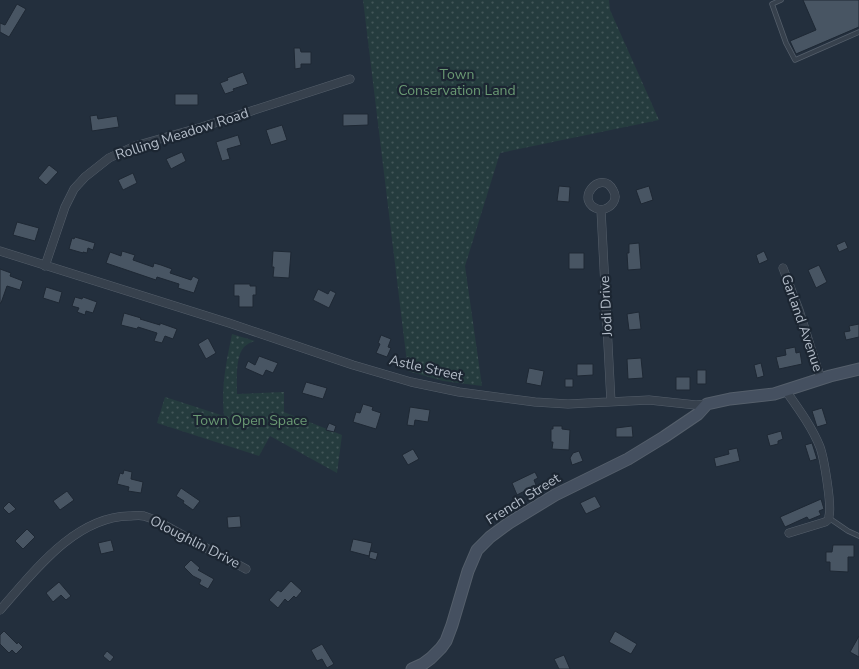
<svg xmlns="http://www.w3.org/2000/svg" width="859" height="669" viewBox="0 0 859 669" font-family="'Nunito Sans',sans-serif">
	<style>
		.park { fill: url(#park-dots) }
		.building { fill: #485563; stroke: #1e2834 }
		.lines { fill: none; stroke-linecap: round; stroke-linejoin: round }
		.lane-casing { stroke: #555f6b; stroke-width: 5.5 }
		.street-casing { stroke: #555f6b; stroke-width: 9 }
		.secondary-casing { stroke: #555f6b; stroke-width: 13 }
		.lane { stroke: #37414d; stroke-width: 4 }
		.street { stroke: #37414d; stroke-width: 8 }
		.secondary { stroke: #455060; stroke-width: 11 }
		.labels { text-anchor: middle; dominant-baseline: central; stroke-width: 4.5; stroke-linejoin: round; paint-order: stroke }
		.park-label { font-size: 14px; fill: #6a9973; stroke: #1c2632 }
		.street-label { font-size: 14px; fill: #b3bcc8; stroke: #1c2632 }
	</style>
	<defs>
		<pattern id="park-dots" width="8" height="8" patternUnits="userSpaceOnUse" patternTransform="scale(1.25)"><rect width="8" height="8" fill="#253c3e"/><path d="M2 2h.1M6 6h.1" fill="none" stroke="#425658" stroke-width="1.8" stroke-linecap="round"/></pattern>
	</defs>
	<rect width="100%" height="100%" fill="#232f3d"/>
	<path class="park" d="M363,0H609L610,10L659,120L500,153L465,266L482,386L443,381L408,371Z
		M232,334L255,341C251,342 247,344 244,347C235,357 237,381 237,394L284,392V412L342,435L337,473L270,436L259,456L157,423L165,397L224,416C221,386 226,364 232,334Z"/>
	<path class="building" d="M803,0H859V27L796,54L790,41L816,30Z
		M17,4L26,9L9,37L0,32V23L5,25Z
		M294,48H300L301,52H311V64H301V68L295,69Z
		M243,72L248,84L233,89L234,91L225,94L220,83L228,80L227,78Z
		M175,94H198V105H175Z
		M343,114H368V125L343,126Z
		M97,115L98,119L117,116L119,127L92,131L90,116Z
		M282,125L287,140L271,145L266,130Z
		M238,135L241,145L227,149L230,159L222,161L216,142Z
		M182,152L186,161L171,169L166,159Z
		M49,165L58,172L46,185L38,178Z
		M133,173L137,183L123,190L118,180Z
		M559,186L570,187L569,202L557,201Z
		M649,186L653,200L641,204L636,190Z
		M17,222L39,228L35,241L13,235Z
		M75,237L95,243L93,250L88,248L87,253L83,252V253L69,249L72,238L74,239Z
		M845,241L848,248L839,252L836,245Z
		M639,243L641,269L628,270L627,253H629V244Z
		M122,251L135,255L133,260L153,267L154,263L161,265L172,269L170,273L191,280L193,276L199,279L194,293L178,288L179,284L157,277L156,280L106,263L110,252L121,256Z
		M273,251L291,252L289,278L273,277L274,267H272Z
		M764,251L768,260L759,264L756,255Z
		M569,253H584V269H569Z
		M819,265L827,282L816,288L808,270Z
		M0,269L11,273L10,276L23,281L20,290L7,286L1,303H0Z
		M234,284H250V286H256V295H253V307H239V296H234Z
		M46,287L62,292L59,303L43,298Z
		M318,289L328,294L330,290L336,293L329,308L313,300Z
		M75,297L82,299L83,297L97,302L93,313L86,311L85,315L77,312L79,308L72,306Z
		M639,312L641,329L629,330L627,314Z
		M124,313L141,318L140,319L160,325V323L177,329L173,339L165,336L162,343L154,341L157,333L138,327L137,329L121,325Z
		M859,324V337L846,340L844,332L850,331L849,326Z
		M381,335L391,339L388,347L391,348L387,357L376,353L380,344L378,343Z
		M208,338L216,353L206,359L198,344Z
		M795,347L796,353L800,352L802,364L779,369L776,357L786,355L785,349Z
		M259,356L278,363L273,373L266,370L263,376L245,368L248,361L255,365Z
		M641,358L643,378L628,379L627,359Z
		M761,363L764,376L757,378L754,365Z
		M577,364H593V375L577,376Z
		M529,368L544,371L541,386L526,383Z
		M697,370H706V384H697Z
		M676,377H690V390H676Z
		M565,379H573V387H565Z
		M306,382L327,388L323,399L302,393Z
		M363,404L373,407L372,410L381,413L376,429L353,422L356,412L360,413Z
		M410,407L430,410L428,422L415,420L414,426L407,425Z
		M822,408L827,424L817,427L812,411Z
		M329,423L336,426L334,432L326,430Z
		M553,426H562V429L570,430L569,450L552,449L553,442H551V429H553Z
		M632,426L633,437H616V428Z
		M781,431L783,439L778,441V444L770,446L767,435Z
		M812,443L817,459L810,461L805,445Z
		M737,448L740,461L716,467L714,458L729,454L728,450Z
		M413,449L419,459L408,465L402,455Z
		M579,451L583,461L572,465L570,458L573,453Z
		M124,470L132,472L131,479L143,482L141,493L128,491L129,487L117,484L120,473L123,474Z
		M535,472L538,478L534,480L536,485L517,495L512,483Z
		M181,488L200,501L193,510L183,503L184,501L176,496Z
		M67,491L74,500L60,510L53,501Z
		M595,496L601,507L586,514L580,503Z
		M821,499L824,509L819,511L821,515L809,520L807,517L785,527L780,517Z
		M9,502L16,509L9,514L3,508Z
		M240,516L241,527L228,528L227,517Z
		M27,529L35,537L23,549L15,541Z
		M353,539L372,543L369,556L350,551Z
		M111,540L114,551L101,554L98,543Z
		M833,545H854V557H848V572L830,571V562H826V552H832Z
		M370,551L378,553L376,560L369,558Z
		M191,560L200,568L198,570L214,579L208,589L199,584L201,580L193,576L184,567Z
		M291,581L302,591L296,598L294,596L288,602L285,599L278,608L269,600L278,590L281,592Z
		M59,582L71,596L66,600L61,595L53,602L46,593Z
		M4,631L17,644L18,642L23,647L16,654L12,650L9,653L0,644V635Z
		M615,631L637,644L631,654L609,642Z
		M859,636V657L850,652Z
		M322,644L334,664L327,668L322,659L317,661L311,650Z
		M107,651L114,657L110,662L103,656Z
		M564,655L570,669H559L554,659Z"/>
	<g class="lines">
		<defs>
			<path id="lane" d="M781,0L772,4L786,43L795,60L859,32
				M829,518L848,531L859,536"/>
			<path id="street" d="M601,210C571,203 601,167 613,190C619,200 611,208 601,210L611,402
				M0,251L229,323L353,365L411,382L459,392L535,402L568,404L649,400L696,405L707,404
				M45,266L65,207L74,189L85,177L109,158L135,146L202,127L350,79
				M783,268L799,310L815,361L821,379
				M786,391C798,408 812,427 820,447C824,458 832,506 829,516C829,520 828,520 825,522L789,533
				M0,610C33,573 74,517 129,516C133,516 139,515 144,516C158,520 175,531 188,538C207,549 227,559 246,569"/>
			<path id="secondary" d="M412,669L423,664L431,658L441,648L446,641L452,625L468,571L477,550L490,537L509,523L555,495L628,459L664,437L698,414L707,404L730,399L774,394L830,376L859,369"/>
		</defs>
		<use href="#lane" class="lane-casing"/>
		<use href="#street" class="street-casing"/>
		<use href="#secondary" class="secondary-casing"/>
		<use href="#lane" class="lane"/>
		<use href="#street" class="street"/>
		<use href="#secondary" class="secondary"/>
	</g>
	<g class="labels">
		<g class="park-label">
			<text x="457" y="74">Town<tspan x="457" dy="16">Conservation Land</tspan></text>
			<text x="250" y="420">Town Open Space</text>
		</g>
		<g class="street-label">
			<text transform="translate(182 134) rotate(-18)">Rolling Meadow Road</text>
			<text transform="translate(606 306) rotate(-93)">Jodi Drive</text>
			<text transform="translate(802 323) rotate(71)">Garland Avenue</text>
			<text transform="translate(426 368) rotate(13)">Astle Street</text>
			<text transform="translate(523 499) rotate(-32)">French Street</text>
			<text transform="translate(195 542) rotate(27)">Oloughlin Drive</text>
		</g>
	</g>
</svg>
